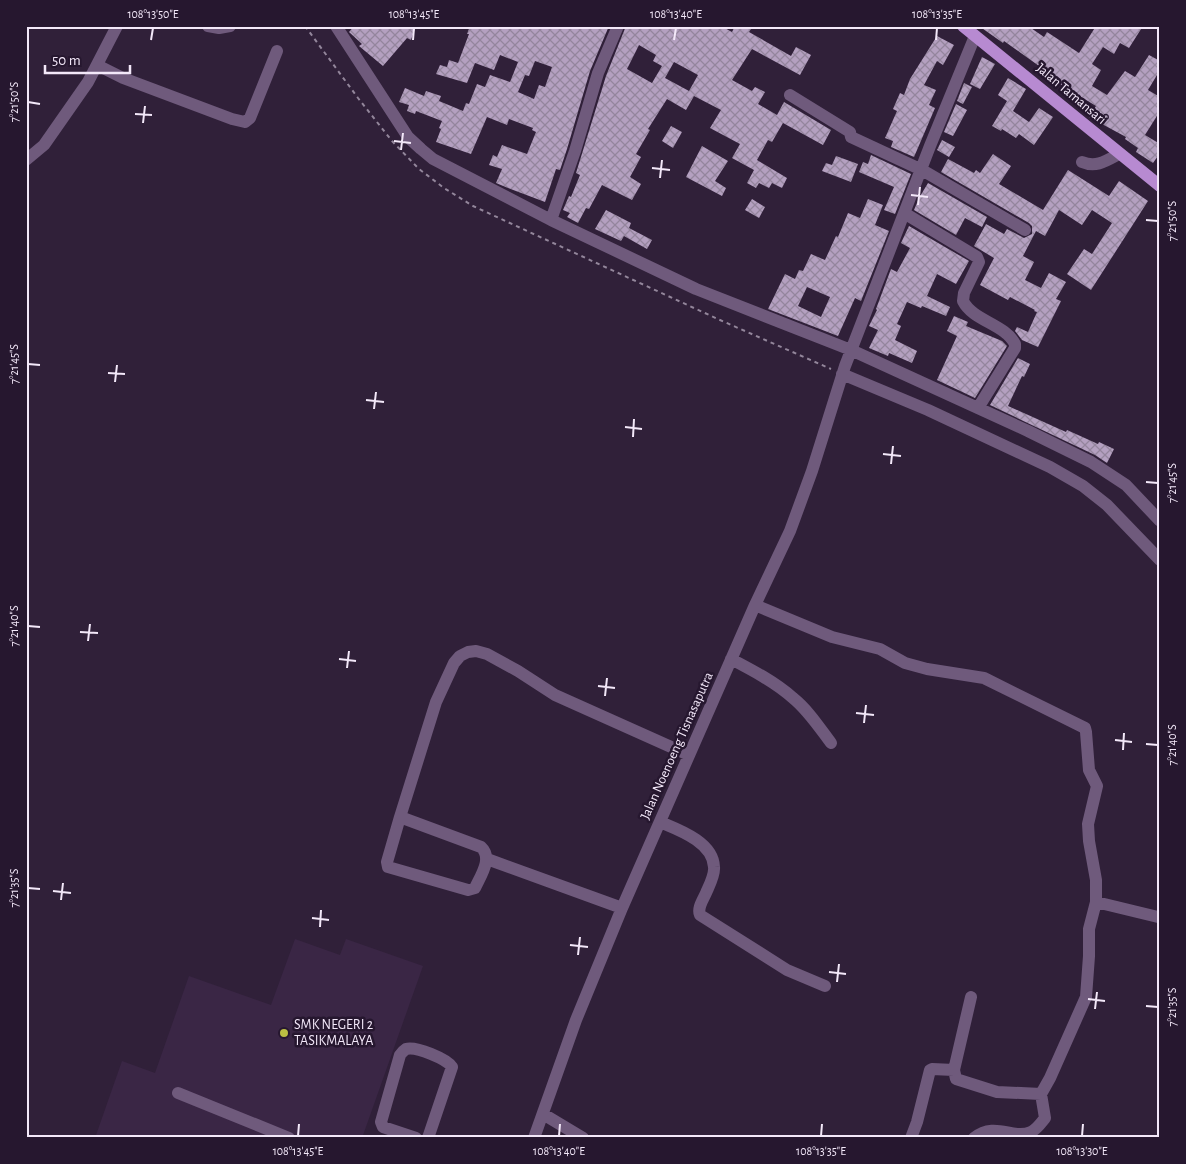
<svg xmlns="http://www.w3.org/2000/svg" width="1186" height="1164" viewBox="0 0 1186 1164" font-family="'Alegreya Sans',sans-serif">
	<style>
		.built { fill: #3a2645 }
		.building { fill: url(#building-cross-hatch); fill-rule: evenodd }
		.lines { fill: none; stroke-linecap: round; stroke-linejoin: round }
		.path { stroke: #93869b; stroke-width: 2; stroke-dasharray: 4 4; stroke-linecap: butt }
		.minor { stroke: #6f5a7c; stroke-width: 12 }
		.major { stroke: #b78ad1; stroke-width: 12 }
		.ticks { fill: none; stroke: #f3e8f9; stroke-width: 2 }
		.poi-dot { fill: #bcbf43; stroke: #26172f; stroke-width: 2 }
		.labels { text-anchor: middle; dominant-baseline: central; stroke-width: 5; stroke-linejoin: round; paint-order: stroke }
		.street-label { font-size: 14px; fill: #f3e8f9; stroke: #26172f }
		.poi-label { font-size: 14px; fill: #f3e8f9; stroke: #26172f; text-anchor: start }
		.neatline { fill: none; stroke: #f3e8f9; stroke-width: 2 }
		.ticks-label { font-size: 12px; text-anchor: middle; fill: #f3e8f9 }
	</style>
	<defs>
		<pattern id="building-cross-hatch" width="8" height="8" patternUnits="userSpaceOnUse" patternTransform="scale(1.25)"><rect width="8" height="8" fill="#b4a0c0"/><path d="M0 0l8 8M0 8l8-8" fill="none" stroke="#94859d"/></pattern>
	</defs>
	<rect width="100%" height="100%" fill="#302039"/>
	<path class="built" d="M295,939L340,955L346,939L423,966L362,1138H95L122,1061L155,1073L189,976L271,1005Z"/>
	<path class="building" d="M354,26H416L411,40L407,38L383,66L359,46L362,44L349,32Z
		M470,26H609L590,71L567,149L560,170L556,169L545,202L508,188L496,183L502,169L489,165L493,155L497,157L502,145L527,154L536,132L532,130L533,128L509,119L507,125L487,117L471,154L436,142L441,129L439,128L442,121L416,111L415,114L407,111L409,105L399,102L405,88L424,96L426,91L441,96L439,101L463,111L466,103L469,104L477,84L485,87L490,75L510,82L518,62L500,55L494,70L475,63L467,83L436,74L440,65L447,67L449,60L458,63L469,34H467ZM535,61L552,67L545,87L539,85L534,99L518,92L525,75L529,76Z
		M626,26H721L732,32L735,26H753L749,32L791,56L796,47L811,55L800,75L752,49L732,80L752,91L755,87L765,92L758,104L777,115L784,102L831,130L823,145L783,123L772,142L768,140L757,160L787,178L782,188L772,183L769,188L759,183L756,188L747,183L754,170L732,158L740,144L710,128L721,110L694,96L686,110L667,99L648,129L650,130L636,154L641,157L630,177L641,184L632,200L602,185L589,209L586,208L578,223L567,217L570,213L563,210L569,196L571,197L580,175L576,173L606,76ZM639,45L656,55L653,61L662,66L652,83L627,69ZM674,62L698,75L689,91L665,78Z
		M979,26H1028L1044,37L1047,32L1079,53L1096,26H1143L1129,48L1120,43L1114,54L1103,47L1092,64L1101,70L1092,86L1107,95L1125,71L1135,77L1149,55L1160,61V70L1148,90L1160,97V111L1145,135L1160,144V153L1153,163L1136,152L1138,148L1125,139L1126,137L1089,117L1096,106L1052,79L1053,76L1004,41L1003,43Z
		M937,36L954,45L943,65L937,61L924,85L936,90L929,105L935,108L914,157L891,147L893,141L885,138L897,111L893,109L900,93L904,95L910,79Z
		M982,57L995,64L980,89L970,84Z
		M1008,78L1026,89L1013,111L1029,122L1039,108L1053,117L1034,145L1019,134L1016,138L1002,129L1001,131L992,126L1007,101L998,95Z
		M964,83L972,87L963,104L957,101Z
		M956,104L967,110L953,136L944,132Z
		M671,126L682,132L673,148L662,141Z
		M942,140L955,147L949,157L937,150Z
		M702,146L728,161L715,181L726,188L722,196L686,177Z
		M993,154L1011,166L999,184L1043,210L1068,170L1109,196L1119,181L1148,201L1091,290L1067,274L1084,249L1092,254L1112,223L1092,210L1082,225L1059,210L1045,236L1036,231L1023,256L1034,262L1025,280L1041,288L1049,273L1066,282L1056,299L1061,301L1038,347L1022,340L1015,331L1017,327L1028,332L1037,312L1034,311L1035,310L1010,297L1008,300L980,285L994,258L974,246L986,224L1004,234L1007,229L1024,238L1032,234V226L1029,223L941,172L948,159L974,173L976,170L980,173Z
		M871,155L911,174L895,214L884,210L894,187L859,172L863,162L868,164Z
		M836,156L858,164L851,182L822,171L826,163L832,165Z
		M928,183L987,217L982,227L965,218L956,235L914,210L919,198Z
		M752,199L765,207L759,218L745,210Z
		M868,199L883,205L875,225L889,231L861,301L855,298L838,336L768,309L785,274L795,279L799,270L803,271L811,254L825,260L836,236L838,237L848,213L860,218ZM807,287L830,297L821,317L798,306Z
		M606,210L631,223L629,228L652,240L647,249L624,236L621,241L595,229Z
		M909,226L969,261L956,284L937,274L927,296L950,307L946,316L922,306L921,308L907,302L897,324L901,326L895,340L917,351L912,363L889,353L888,356L869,348L878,330L869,326L877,310L876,309L891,269L897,272L910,248L901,243Z
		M954,316L968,322L966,326L1002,341L1007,346L975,398L937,380L957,336L947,331Z
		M1018,358L1030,364L1024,377L1022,376L1008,406L1066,432L1067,430L1098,444L1099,442L1114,449L1107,463L1095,455L990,405Z"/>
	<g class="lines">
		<path class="path" d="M305,26L358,98L392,141L419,169L444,188L473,206L720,320L831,369"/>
		<path class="minor" d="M208,26L219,28L230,26
			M336,26L408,137L421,149L433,159L551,220L696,289L851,350L1028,431L1091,462L1126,485L1160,521
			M97,65L123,78L232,119L245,122L250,118L277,51
			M790,95L850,132L851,137L922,170L1025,230
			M26,160L44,145L88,82L117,26
			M1082,162C1096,168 1106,161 1119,154
			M904,213L977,257L979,262L964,293L963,301C973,321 1005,324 1015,344V348L978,408
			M551,220L575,151L598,73L618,26
			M842,374L928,410L1050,467L1083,486L1107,505L1160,560
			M755,605L832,637L880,649L905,663L927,669L984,678L1085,728L1086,732L1089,770L1097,786L1088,824L1089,841L1096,880V902L1089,929V956L1086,997L1050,1078L1041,1094L1045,1118C1041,1123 1037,1129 1031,1132C1012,1140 996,1121 974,1138
			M731,659C752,670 775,682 793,698C808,710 819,727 831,743
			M400,817L387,862L388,867L468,890L475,888C481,875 493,858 481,847L400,817L436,702L454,663L460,656L468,652L476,651L487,654L518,671L555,695L689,755
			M660,822C679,830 713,842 714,867C715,875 709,886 706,893C703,900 697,908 700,915L787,970L825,986
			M487,859L622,908
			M1096,902L1158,917
			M971,997L954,1070L956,1079L997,1092L1041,1094
			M178,1093L289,1138
			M543,1114L583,1138
			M416,1138L383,1127L381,1122L400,1055C402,1052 403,1051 406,1049C416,1046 447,1059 452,1067L428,1138
			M534,1138L576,1020L622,908L755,605L790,531L812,471L845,366L930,146L975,36
			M911,1138L917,1122L930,1070L932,1069L954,1070"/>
		<path class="major" d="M963,26L1160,186"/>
	</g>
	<path class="ticks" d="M151,40L153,28M413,40L414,28M674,40L676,28M936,40L937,28M28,102L40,104M135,114L152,115M143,123L145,106M394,141L411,143M401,150L403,133M652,168L670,170M660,178L662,160M911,195L928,197M918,205L920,187M1146,220L1158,221M28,364L40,365M108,373L125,374M115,382L117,365M366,400L384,402M374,409L376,392M625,427L642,429M633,437L634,419M883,454L901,456M891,464L893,446M1146,482L1158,483M28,626L40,627M80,632L98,633M88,641L90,624M339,659L356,661M347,668L349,651M598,686L615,688M605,696L607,678M856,713L874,715M864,723L866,705M1115,740L1132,742M1146,744L1158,745M1123,750L1124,733M28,888L40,889M53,891L71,893M61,900L63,883M312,918L329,920M320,927L321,910M570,945L588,947M578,955L580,937M829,972L846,974M837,982L839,964M1088,999L1105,1001M1146,1006L1158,1007M1095,1009L1097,992M298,1136L299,1124M559,1136L560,1124M821,1136L822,1124M1082,1136L1083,1124"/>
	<circle class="poi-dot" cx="284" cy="1033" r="5"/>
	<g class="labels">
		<g class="street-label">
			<text transform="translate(1071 94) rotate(40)">Jalan Tamansari</text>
			<text transform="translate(677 746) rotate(-66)">Jalan Noenoeng Tisnasaputra</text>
		</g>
		<g class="poi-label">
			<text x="294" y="1025">SMK NEGERI 2<tspan x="294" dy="16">TASIKMALAYA</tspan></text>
		</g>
	</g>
	<rect width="1186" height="1164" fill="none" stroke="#26172f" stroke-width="55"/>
	<path d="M45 65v8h85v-8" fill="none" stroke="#f3e8f9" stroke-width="2.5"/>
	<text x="52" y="65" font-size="15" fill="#f3e8f9" stroke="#26172f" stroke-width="4" paint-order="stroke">50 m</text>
	<rect x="28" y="28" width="1130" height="1108" class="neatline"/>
	<g class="ticks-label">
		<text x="153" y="18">108°13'50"E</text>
		<text x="414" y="18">108°13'45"E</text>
		<text x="676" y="18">108°13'40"E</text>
		<text x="937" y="18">108°13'35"E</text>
		<text transform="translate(14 102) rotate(-90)" y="4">7°21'50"S</text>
		<text transform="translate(1172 221) rotate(-90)" y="4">7°21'50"S</text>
		<text transform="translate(14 364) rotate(-90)" y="4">7°21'45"S</text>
		<text transform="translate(1172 483) rotate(-90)" y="4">7°21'45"S</text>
		<text transform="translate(14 626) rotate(-90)" y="4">7°21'40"S</text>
		<text transform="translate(1172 745) rotate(-90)" y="4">7°21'40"S</text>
		<text transform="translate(14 888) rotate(-90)" y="4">7°21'35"S</text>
		<text transform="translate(1172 1007) rotate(-90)" y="4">7°21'35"S</text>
		<text x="298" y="1155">108°13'45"E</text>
		<text x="559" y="1155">108°13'40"E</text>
		<text x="821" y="1155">108°13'35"E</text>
		<text x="1082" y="1155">108°13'30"E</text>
	</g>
</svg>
